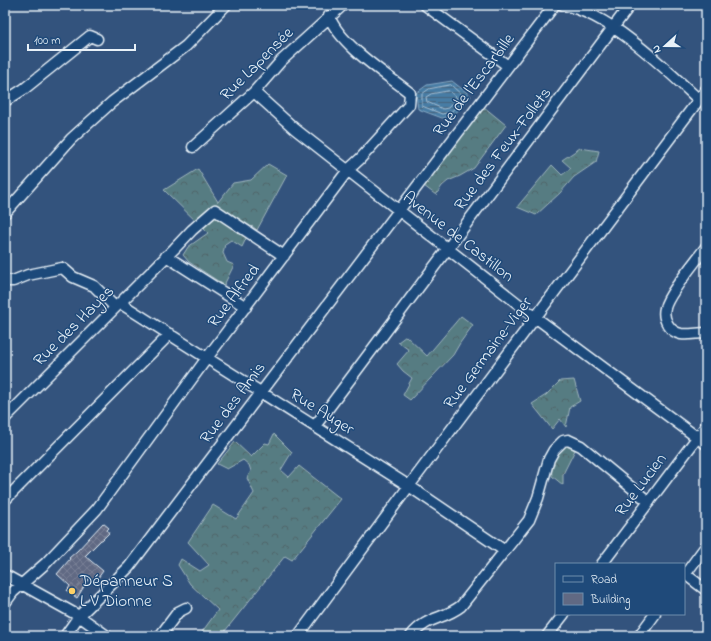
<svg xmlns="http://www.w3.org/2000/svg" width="711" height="641" viewBox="0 0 711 641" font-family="'Indie Flower',sans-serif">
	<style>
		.forest { fill: url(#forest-crowns); stroke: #a0b6bd }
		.water { fill: url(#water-rules); stroke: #87aac6 }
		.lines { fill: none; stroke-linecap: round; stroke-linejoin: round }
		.shore { stroke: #a8c2d6; stroke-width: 1 }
		.building { fill: url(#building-cross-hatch); stroke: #e8f1f8 }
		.minor-casing { stroke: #e8f1f8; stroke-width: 13 }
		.minor { stroke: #1f4a7a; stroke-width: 10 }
		.poi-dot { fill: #ffd166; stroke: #1f4a7a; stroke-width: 1.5 }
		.labels { text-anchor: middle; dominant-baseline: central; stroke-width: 3; stroke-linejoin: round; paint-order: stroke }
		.street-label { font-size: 17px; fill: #e8f1f8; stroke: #1f4a7a }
		.poi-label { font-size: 17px; fill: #e8f1f8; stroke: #1f4a7a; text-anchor: start }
	</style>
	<defs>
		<pattern id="forest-crowns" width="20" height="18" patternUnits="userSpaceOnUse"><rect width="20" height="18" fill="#577c82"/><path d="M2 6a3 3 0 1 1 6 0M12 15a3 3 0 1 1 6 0" fill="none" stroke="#4f6569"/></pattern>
		<pattern id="water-rules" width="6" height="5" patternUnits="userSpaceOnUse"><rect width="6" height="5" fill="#477ba4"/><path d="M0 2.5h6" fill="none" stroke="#47647c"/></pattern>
		<pattern id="building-cross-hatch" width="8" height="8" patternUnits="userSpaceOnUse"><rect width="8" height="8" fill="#616983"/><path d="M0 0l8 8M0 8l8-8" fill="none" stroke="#787f95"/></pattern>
	</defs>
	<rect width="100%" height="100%" fill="#33537d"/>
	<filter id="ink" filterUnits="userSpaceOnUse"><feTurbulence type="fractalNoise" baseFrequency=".025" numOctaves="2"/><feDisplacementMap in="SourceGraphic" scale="8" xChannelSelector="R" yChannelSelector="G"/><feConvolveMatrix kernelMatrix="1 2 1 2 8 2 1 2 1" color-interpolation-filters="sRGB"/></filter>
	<g filter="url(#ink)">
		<path class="forest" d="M484,107L506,125L474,168L460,176L448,181L442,186L436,195L424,186Z
			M580,148L599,151L596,162L574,177L560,193L536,215L517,207L552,165L562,175L571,168L562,160Z
			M268,164L287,175L257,230L252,226L242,247L231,240L225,244L223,253L227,262L234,265L224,285L189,262L183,255L188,247L208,233L164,190L198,169L218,202L233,183L251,180Z
			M461,316L473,325L460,343L453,355L410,400L403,395L412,378L403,371L397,364L409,350L398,342L406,336L427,356Z
			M574,380L580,401L570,407L566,427L560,419L552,429L532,404L546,395L560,381Z
			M274,434L292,452L281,470L289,477L299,466L341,499L292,560L285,556L221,636H199L218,610L190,584L178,565L181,559L200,571L209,565L188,542L213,505L236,519L254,493L247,478L251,471L249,465L243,460L227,469L217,464L235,442L251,457L265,443L269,444Z
			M563,442L575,450L563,474V485L552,476L551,465Z"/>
		<path class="water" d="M452,81L471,96L453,116L442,118L418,109L416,93L427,85Z"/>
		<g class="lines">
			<path class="shore" d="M451,85L464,97L451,112L442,114L422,106V94L429,89Z
				M449,91L457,98L448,108L443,109L427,102L426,97L431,94Z"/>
		</g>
		<path class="building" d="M103,523L109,528L107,530L109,533L102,540H101L85,556L103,571L95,582L89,578L77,598L67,591L70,586L57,574L70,559L69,558L77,551Z"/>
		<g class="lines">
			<defs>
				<path id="minor" d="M425,5L508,66
					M563,5C609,13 665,68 699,100
					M254,92L295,129L535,317L706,444
					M5,101L24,89L90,36L97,39
					M193,147L254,92L281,61L343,5
					M5,213L71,139L112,102L186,46L226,5
					M706,247C696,261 668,294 665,308C662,319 670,332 681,334C689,335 698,333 706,333
					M166,256L246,307
					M5,279L7,281H13L28,275L62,268L65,270L73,277L94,286L115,307
					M120,303L409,486L505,551
					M5,418L174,249L192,230L215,210L284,256
					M315,426L630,5
					M5,500L170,334
					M602,564L706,426
					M685,574L706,590
					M5,575L79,616L107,636
					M684,576L706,546
					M5,603L13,592L46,563L97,509L207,358L348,170L360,159L409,105L410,93C386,74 340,45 329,16
					M65,636L79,616L129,567L553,7
					M160,636L178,612L186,608
					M298,636L409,486L706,90
					M411,636C427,616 443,620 461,606L529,520L538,498L549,459L554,450L563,441L568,440L581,446L649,502
					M547,636L564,614
					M639,636L655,614"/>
			</defs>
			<use href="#minor" class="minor-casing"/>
			<use href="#minor" class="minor"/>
		</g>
	</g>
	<circle class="poi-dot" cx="72" cy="591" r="4"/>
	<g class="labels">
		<g class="street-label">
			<text transform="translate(257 64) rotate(-45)">Rue Lapensée</text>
			<text transform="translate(474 85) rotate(-53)">Rue de l'Escarbille</text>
			<text transform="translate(503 149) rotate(-53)">Rue des Feux-Follets</text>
			<text transform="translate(458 237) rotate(38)">Avenue de Castillon</text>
			<text transform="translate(234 296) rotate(-53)">Rue Alfred</text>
			<text transform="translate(74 326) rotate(-45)">Rue des Hayes</text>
			<text transform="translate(488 353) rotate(-53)">Rue Germaine-Viger</text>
			<text transform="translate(233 403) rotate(-53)">Rue des Amis</text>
			<text transform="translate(322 412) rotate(32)">Rue Auger</text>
			<text transform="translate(641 485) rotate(-53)">Rue Lucien</text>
		</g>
		<g class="poi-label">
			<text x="80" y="581">Dépanneur S<tspan x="80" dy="20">L V Dionne</tspan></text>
		</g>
	</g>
	<rect width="711" height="641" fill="none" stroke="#1f4a7a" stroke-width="20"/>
	<rect x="10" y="10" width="691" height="621" fill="none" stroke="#e8f1f8" stroke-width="1.5" filter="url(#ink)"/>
	<rect x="555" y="563" width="130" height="52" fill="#1f4a7a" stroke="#6f8dac"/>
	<rect x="563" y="576" width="20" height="6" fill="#1f4a7a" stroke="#6f8dac"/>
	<text x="591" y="583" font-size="12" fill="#e8f1f8">Road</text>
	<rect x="563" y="593" width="20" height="12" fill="#616983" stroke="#6f8dac"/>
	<text x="591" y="603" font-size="12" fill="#e8f1f8">Building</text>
	<g transform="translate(665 46) rotate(249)" stroke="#1f4a7a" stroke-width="3" paint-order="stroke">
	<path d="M0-3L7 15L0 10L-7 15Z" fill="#e8f1f8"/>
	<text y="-6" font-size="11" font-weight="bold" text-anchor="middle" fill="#e8f1f8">N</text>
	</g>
	<path d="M28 44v6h107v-6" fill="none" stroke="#e8f1f8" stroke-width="2"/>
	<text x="34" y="44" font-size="12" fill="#e8f1f8" stroke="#1f4a7a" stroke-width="3" paint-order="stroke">100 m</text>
</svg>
